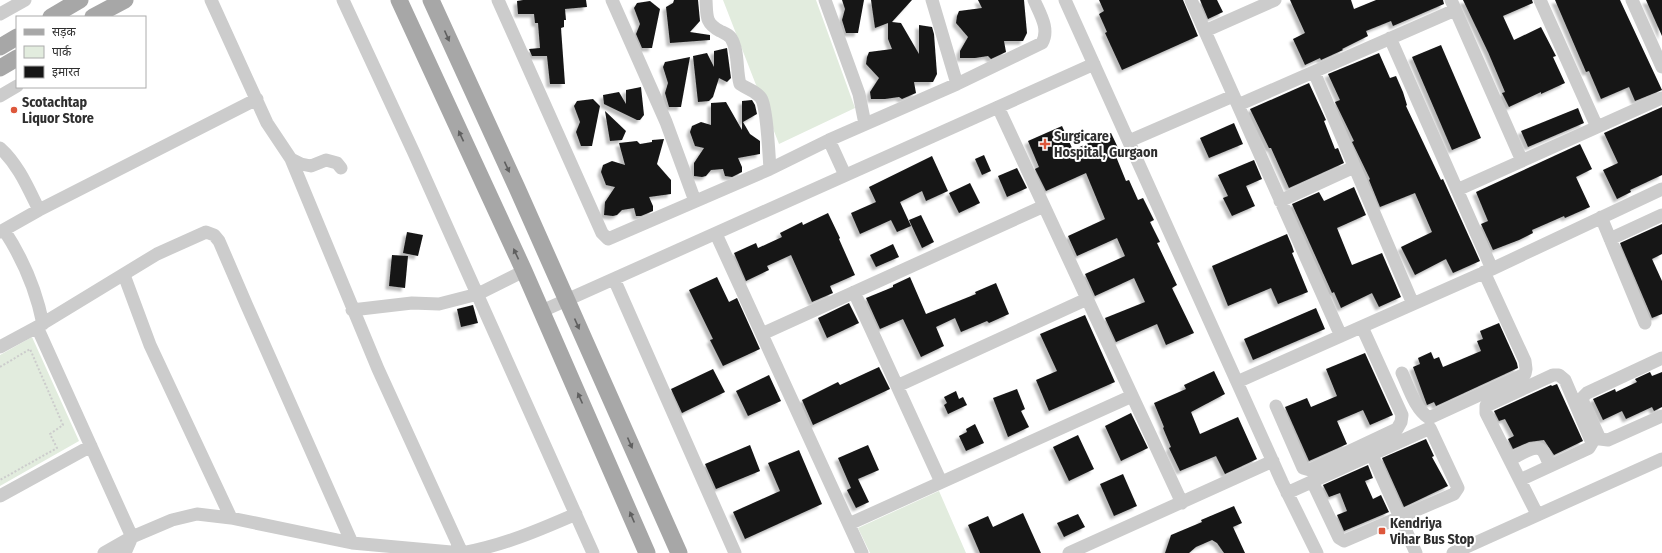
<svg xmlns="http://www.w3.org/2000/svg" width="1662" height="553" viewBox="0 0 1662 553" font-family="'Fira Sans Condensed','Noto Sans Devanagari',sans-serif">
	<style>
		.green { fill: #e2ecde }
		.building { fill: #161616; filter: url(#shadow) }
		.lines { fill: none; stroke-linecap: round; stroke-linejoin: round }
		.path { stroke: #ccc; stroke-width: 2; stroke-dasharray: 2 2; stroke-linecap: butt }
		.minor { stroke: #ccc; stroke-width: 13 }
		.major { stroke: #a7a7a7; stroke-width: 17 }
		.oneway { fill: #5f5f5f }
		.poi-dot { fill: #dd573b; stroke: #fff; stroke-width: 1.5 }
		.labels { text-anchor: middle; dominant-baseline: central; stroke-width: 4; stroke-linejoin: round; paint-order: stroke }
		.poi-label { font-size: 14px; font-weight: bold; fill: #2f2f2f; stroke: #fff; text-anchor: start }
	</style>
	<defs>
		<filter id="shadow"><feDropShadow dx="-3.5" dy="3.5" stdDeviation="1" flood-color="#0004"/></filter>
	</defs>
	<rect width="100%" height="100%" fill="#fff"/>
	<path class="green" d="M723,0H816L855,108L779,144Z
		M32,337L79,441L0,486V355Z
		M939,491L966,553H870L858,528Z"/>
	<path class="building" d="M523,0H586L587,7L565,9L566,20H564V27L561,28L565,84H550L547,56H532L529,49L540,48L538,23H535L534,14H518L517,1Z
		M674,0H698L700,21L690,32L710,35V40L670,43L666,7L673,3Z
		M842,0H864L858,33H846L842,20L845,9Z
		M871,0H912L892,22L901,23L919,54V25L932,27L934,34L937,74L933,82H914L916,93L902,99L899,97L885,99H871L870,92L879,78L866,64L867,57L869,52L892,49L888,39V23L875,28Z
		M978,0H1024L1027,33L1023,41H1004L1006,52L991,59L988,56L975,58H960V51L968,37L956,23L957,16L959,11L982,8Z
		M1099,0H1183L1198,36L1122,70L1105,33L1107,32L1099,14L1104,11Z
		M1200,0H1217L1223,12L1208,19Z
		M1290,0H1351L1354,9L1376,0H1443L1444,4L1393,26L1391,21L1366,31L1368,36L1342,49L1343,50L1321,60L1320,58L1305,65L1293,39L1305,33Z
		M1463,0H1532L1533,3L1503,16L1514,40L1541,27L1556,56L1553,57L1565,83L1541,94V92L1509,107L1502,93L1505,92L1488,52Z
		M1555,0H1620L1662,90L1635,101L1629,87L1601,99L1589,71L1586,72Z
		M1646,0H1662V36Z
		M650,1L660,9L652,48H642L636,34L640,24L634,8L637,3Z
		M1441,45L1481,138L1452,150L1412,57Z
		M727,48L731,78L727,82L719,78L713,97L709,101L698,102L693,56L707,53L714,67V51Z
		M1379,53L1390,78L1396,76L1403,92L1407,105L1406,106L1441,180L1443,179L1480,261L1453,273L1446,259L1415,275L1401,247L1432,232L1415,193L1380,207L1369,180L1370,179L1352,142L1354,141L1335,102L1340,100L1328,74Z
		M690,57L681,107H669L665,93L668,83L663,67L665,62Z
		M1309,83L1326,120L1324,121L1335,149L1338,148L1344,163L1289,188L1271,148H1269L1250,109Z
		M641,87L644,115L640,120H637L604,104L603,95L619,92L626,104V90Z
		M593,99L600,106L592,146H581L576,132L580,122L574,106L577,101Z
		M752,100L755,105L757,114L743,122L750,134L760,141V154L738,158L742,167V172L732,177L725,176L723,169L711,170L706,176L702,177L694,176V163L704,148L695,146L690,132L692,126L701,122L711,125V103L726,102L742,130V101Z
		M1662,107V175L1630,190L1631,192L1617,199L1603,170L1618,163L1604,133Z
		M1578,108L1584,123L1528,147L1521,131Z
		M605,111L626,131L622,140L610,141Z
		M1234,123L1243,144L1209,158L1200,138Z
		M1062,126L1073,150L1111,133L1120,152L1115,154L1126,181L1129,180L1138,200L1143,198L1154,220L1150,222L1160,242L1157,243L1177,285L1172,288L1194,333L1166,345L1157,324L1116,342L1105,318L1145,302L1134,278L1095,296L1085,274L1125,256L1117,238L1077,256L1068,236L1105,219L1086,173L1046,191L1035,169L1039,167L1028,141Z
		M664,139L657,164L671,180V194L649,197L653,206V211L641,216H636L634,208L622,210L617,215L613,216L604,215L605,202L615,187L606,185L601,172L603,165L612,161L625,165L619,143L637,141L640,144L652,142V140Z
		M1580,144L1592,169L1576,177L1590,207L1565,218L1564,216L1532,230L1533,233L1519,240L1493,250L1481,224L1488,221L1476,192Z
		M984,155L991,171L982,175L975,159Z
		M932,156L948,191L926,201L922,191L900,202L911,226L897,232L891,220L860,234L851,213L876,202L869,187Z
		M1254,160L1262,179L1246,186L1255,206L1232,216L1223,198L1228,196L1218,175Z
		M1017,168L1027,188L1007,197L998,176Z
		M970,183L980,203L959,213L949,193Z
		M1354,187L1366,215L1337,228L1352,265L1382,253L1401,297L1379,307L1372,293L1341,308L1334,292L1332,293L1292,204L1319,192L1324,201Z
		M828,213L840,238L839,239L855,275L830,286L833,293L812,302L791,255L767,266L769,270L746,281L734,253L756,243L758,248L782,237L780,233L802,222L803,225Z
		M921,215L934,242L922,248L909,220Z
		M1662,224V254L1652,259L1662,281V314L1652,318L1620,243Z
		M407,232L423,235L418,256L403,253Z
		M1287,234L1292,246L1294,252L1292,253L1308,292L1278,304L1271,288L1228,306L1212,266Z
		M893,244L899,257L876,267L870,255Z
		M392,255L408,256L405,288L389,286Z
		M717,277L729,302L737,298L760,349L723,366L710,340L713,339L689,290Z
		M910,277L926,314L976,294L975,292L996,283L1009,314L989,323L987,321L961,332L955,318L936,327L944,346L921,357L903,319L880,329L866,298L893,287V285Z
		M849,303L859,323L827,338L818,318Z
		M473,305L478,323L461,327L457,309Z
		M1316,308L1325,329L1253,360L1244,339Z
		M1085,315L1115,382L1049,411L1036,380L1057,371L1040,334Z
		M1499,323L1517,363L1518,368L1436,406L1434,402L1427,405L1413,367L1420,364L1418,358L1431,352L1434,359L1439,357L1443,367L1481,351L1477,341L1483,339L1480,331Z
		M1365,353L1393,415L1370,425L1363,410L1337,421L1347,444L1309,461L1285,407L1307,398L1311,407L1337,396L1326,369Z
		M879,367L890,389L813,425L802,400L838,382L840,385Z
		M713,369L725,392L682,413L671,389Z
		M1214,371L1225,394L1191,412L1200,434L1238,417L1257,459L1225,474L1216,456L1180,471L1169,448L1171,447L1163,428L1164,427L1154,403L1186,389L1184,385Z
		M1650,372L1652,376L1662,372V407L1654,411L1652,407L1626,419L1622,411L1603,420L1593,399L1615,389L1616,392L1637,382L1635,379Z
		M769,375L781,401L748,416L736,391Z
		M1557,384L1583,441L1554,455L1544,440L1529,442L1513,449L1508,439L1514,436L1505,419L1499,421L1494,411L1551,385L1552,386Z
		M1017,389L1025,409L1021,411L1029,427L1008,437L993,398Z
		M956,391L959,399L963,397L967,405L948,414L944,405L947,403L944,397Z
		M1131,413L1148,448L1121,461L1105,426Z
		M975,424L984,443L966,451L959,436L967,432L966,429Z
		M1078,435L1094,469L1069,481L1053,447Z
		M1426,439L1434,456L1432,457L1448,486L1404,507L1382,458Z
		M750,445L760,471L716,489L705,464Z
		M868,445L879,470L858,479L869,502L856,508L847,490L851,488L838,458Z
		M799,450L822,504L745,539L733,512L780,491L768,463Z
		M1368,465L1373,478L1365,481L1373,499L1381,495L1389,512L1344,531L1337,515L1347,511L1340,493L1329,497L1323,485Z
		M1123,474L1137,506L1114,516L1100,484Z
		M1234,506L1242,523L1233,527L1245,553H1224L1217,543L1212,540L1196,547L1189,553H1165L1171,535L1202,522L1201,520Z
		M1023,513L1041,553H980L968,525L988,516L993,527Z
		M1078,514L1085,527L1064,537L1057,523Z"/>
	<g class="lines">
		<path class="path" d="M0,367L30,349L63,425L50,434L57,448L0,480"/>
		<path class="minor" d="M211,0L267,123L291,159L301,164L311,166L326,160L337,163L341,168
			M343,0L414,153L593,553
			M498,0L602,233L608,239L770,169L829,140L957,84L1042,43C1050,29 1040,14 1034,0
			M612,0L666,122L695,201
			M706,0C707,16 705,23 720,31C724,33 728,34 731,38C739,51 736,70 740,84C747,89 756,91 761,98C767,107 769,156 770,169
			M825,0L859,94L865,124
			M932,0L957,84
			M1065,0L1282,482L1317,553
			M1191,0L1341,336
			M1451,0L1522,161
			M1540,0L1597,127
			M1632,0L1662,67
			M0,14L25,0
			M1205,31L1275,0
			M1390,38L1492,269
			M1314,72L1413,304
			M0,96L17,86
			M1238,105L1455,10
			M998,107L1182,503
			M829,140L845,175
			M1129,141L1233,96
			M0,148C18,164 28,188 39,210
			M291,159L378,369L462,553
			M1457,190L1662,98
			M1280,201L1354,167
			M1601,217L1645,323
			M4,230C23,259 36,289 43,324
			M0,232L39,210L257,99
			M716,234L862,553
			M1610,239L1662,215
			M124,275L150,345L231,518
			M614,279L735,553
			M854,292L941,482
			M352,310L412,303L439,304L478,294L524,271
			M542,311L1094,64
			M37,327L132,537L125,553
			M762,334L1044,206
			M0,347L37,327L157,254L206,232L214,235L219,241L247,306L352,543
			M1662,358L1587,393L1583,397V402L1600,439L1608,440L1662,416
			M1402,373C1409,388 1415,409 1429,418L1525,374L1526,369L1525,361L1484,272
			M1237,382L1492,269L1662,189
			M897,386L1087,299
			M1276,406L1303,468L1310,470L1397,429L1401,422L1402,415L1362,327
			M1372,455L1416,553
			M1510,460C1517,456 1536,443 1543,451C1546,455 1548,462 1550,466
			M1520,480L1589,448L1592,443L1565,380L1559,375H1553L1486,406V413L1537,514
			M1287,493L1430,428L1458,488L1454,494L1344,541L1339,538L1312,481
			M0,496L91,446
			M849,524L1132,396
			M104,553L132,537L172,520L197,514L231,518L352,543L462,553
			M462,553C504,545 537,531 576,514
			M1069,553L1273,461
			M1453,553L1662,459"/>
		<path class="major" d="M399,0L524,271L647,553
			M431,0L517,188L679,553
			M51,17L80,0
			M93,17L125,0
			M0,47L17,37
			M0,68L17,58"/>
	</g>
	<defs><path id="oneway-solid" d="M-6-.8H1V-3.2L6.5 0L1 3.2V.8H-6Z"/></defs>
	<g class="oneway">
		<use href="#oneway-solid" transform="translate(447 36) rotate(66)"/>
		<use href="#oneway-solid" transform="translate(461 136) rotate(-115)"/>
		<use href="#oneway-solid" transform="translate(507 167) rotate(65)"/>
		<use href="#oneway-solid" transform="translate(516 254) rotate(-115)"/>
		<use href="#oneway-solid" transform="translate(577 324) rotate(66)"/>
		<use href="#oneway-solid" transform="translate(580 398) rotate(-114)"/>
		<use href="#oneway-solid" transform="translate(630 443) rotate(66)"/>
		<use href="#oneway-solid" transform="translate(632 517) rotate(-113)"/>
	</g>
	<g class="poi-dot">
		<circle cx="14" cy="110" r="4"/>
		<path d="M1043 138h4v4h4v4h-4v4h-4v-4h-4v-4h4z"/>
		<rect x="1378" y="527" width="8" height="8" rx="2"/>
	</g>
	<g class="labels">
		<g class="poi-label">
			<text x="22" y="102">Scotachtap<tspan x="22" dy="16">Liquor Store</tspan></text>
			<text x="1054" y="136">Surgicare<tspan x="1054" dy="16">Hospital, Gurgaon</tspan></text>
			<text x="1390" y="523">Kendriya<tspan x="1390" dy="16">Vihar Bus Stop</tspan></text>
		</g>
	</g>
	<rect x="16" y="16" width="130" height="72" fill="#ffffff" stroke="#acacac"/>
	<rect x="24" y="29" width="20" height="6" fill="#a7a7a7" stroke="#acacac"/>
	<text x="52" y="36" font-size="12" fill="#2f2f2f">सड़क</text>
	<rect x="24" y="46" width="20" height="12" fill="#e2ecde" stroke="#acacac"/>
	<text x="52" y="56" font-size="12" fill="#2f2f2f">पार्क</text>
	<rect x="24" y="66" width="20" height="12" fill="#161616" stroke="#acacac"/>
	<text x="52" y="76" font-size="12" fill="#2f2f2f">इमारत</text>
</svg>
